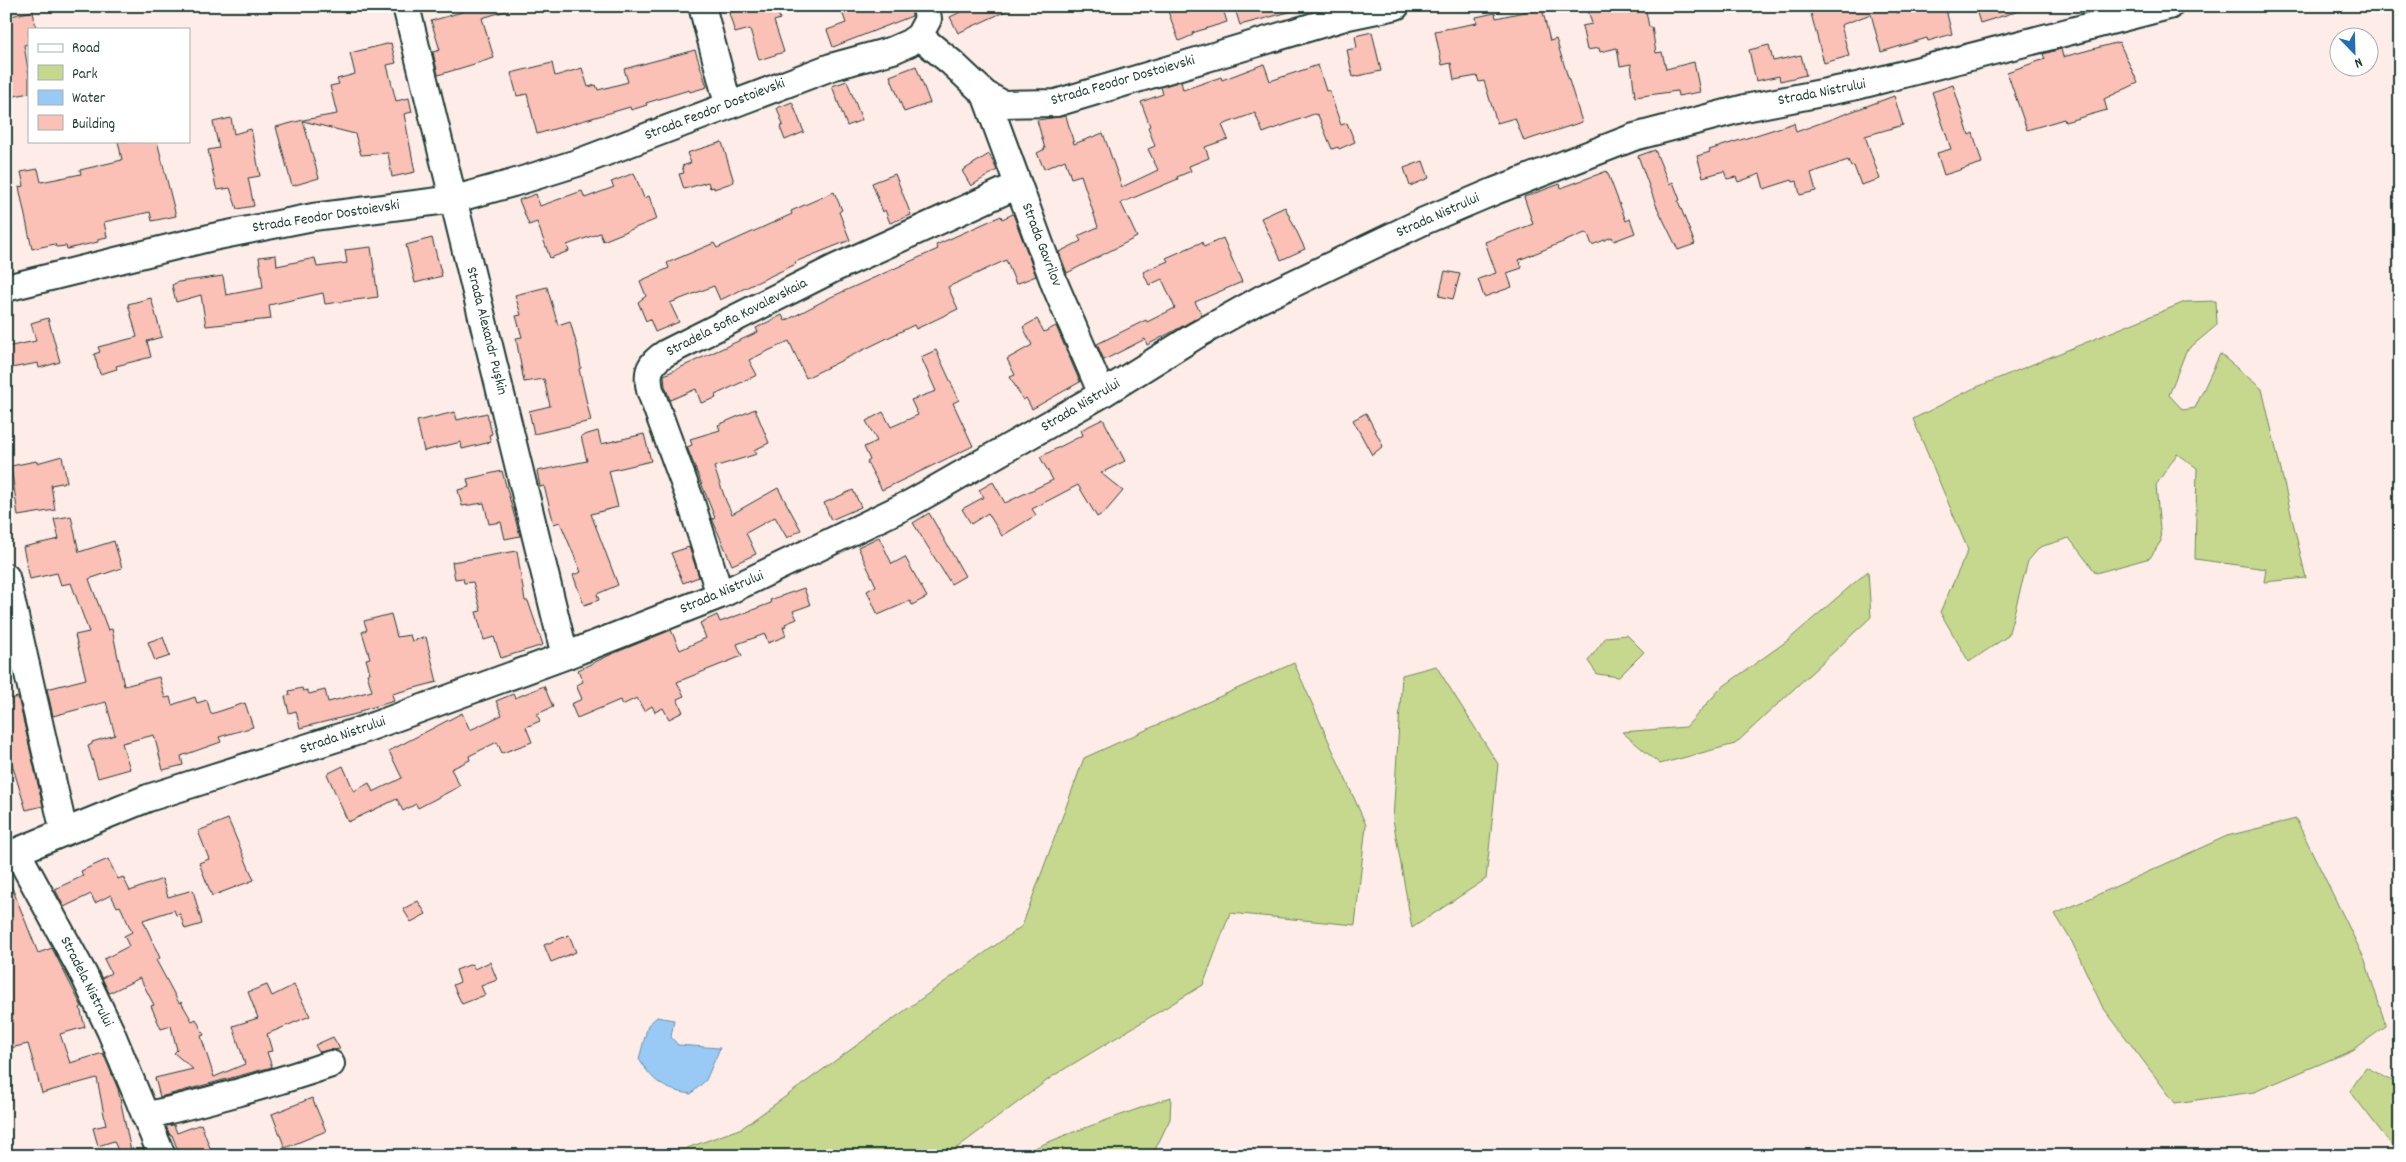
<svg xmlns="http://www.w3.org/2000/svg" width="2406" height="1162" viewBox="0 0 2406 1162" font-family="Dekko,sans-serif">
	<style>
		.green { fill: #c5d88d; stroke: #728a60 }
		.water { fill: #99caf5; stroke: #6892a8 }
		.building { fill: #fbc0b6; stroke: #1f3d34 }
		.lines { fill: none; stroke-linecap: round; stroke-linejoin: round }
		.minor-casing { stroke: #1f3d34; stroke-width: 30 }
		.minor { stroke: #fff; stroke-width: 26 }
		.labels { text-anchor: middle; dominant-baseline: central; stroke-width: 4; stroke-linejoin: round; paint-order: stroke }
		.street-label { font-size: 15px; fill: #1f3d34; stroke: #fff }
	</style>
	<rect width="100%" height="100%" fill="#feece9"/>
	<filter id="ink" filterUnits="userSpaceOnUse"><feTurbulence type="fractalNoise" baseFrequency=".02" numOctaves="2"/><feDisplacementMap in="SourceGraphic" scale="10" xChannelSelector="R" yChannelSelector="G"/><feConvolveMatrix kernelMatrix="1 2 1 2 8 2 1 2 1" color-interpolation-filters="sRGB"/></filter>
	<g filter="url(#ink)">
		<path class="green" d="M2216,301L2217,325L2186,351L2169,395L2183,410L2195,408L2220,354L2262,389L2306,578L2264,582L2266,569L2195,559L2197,468L2177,454L2156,485L2161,541L2150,558L2096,573L2069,538L2040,547L2028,561L2008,636L1969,662L1940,612L1968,550L1913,419L1972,389L2185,302Z
			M1868,571L1871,617L1735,744L1660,764L1622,732L1686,727L1721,688L1787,641Z
			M1627,635L1644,652L1619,677L1597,674L1588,661L1606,637Z
			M1294,663L1366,825L1355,925L1230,913L1203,985L1053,1076L946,1156H665L742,1128L1022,926L1084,758Z
			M1436,666L1498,764L1486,879L1412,928L1393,819L1402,675Z
			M2296,819L2365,960L2386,1026L2353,1050L2254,1092L2175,1103L2102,1006L2072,942L2055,914L2227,836Z
			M2366,1067L2400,1085V1156L2350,1091Z
			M1171,1097L1170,1119L1152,1156H1023L1020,1154L1068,1134Z"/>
		<path class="water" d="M657,1017L674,1020L671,1037L678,1045L720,1048L706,1080L691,1094C664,1090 653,1082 639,1059L648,1025Z"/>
		<path class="building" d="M460,6H509V10L482,18L494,58L438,75L433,52L440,50L431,21L462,12Z
			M750,6H776L780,19L774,21L784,52L759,60L750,29L735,33L729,13Z
			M840,6H911L912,16L833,47L827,30L846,23Z
			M973,6H1017L958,33L950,17Z
			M1166,6H1222L1227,22L1192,33L1193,35L1179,41Z
			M1234,6H1292L1293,11L1240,25Z
			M1587,6H1645L1649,27H1652L1656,53L1662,52L1666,69L1694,62L1700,92L1678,96L1677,91L1635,97L1631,64L1620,66L1617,48L1600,52L1599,48L1587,50L1582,26L1592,24Z
			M1809,6H1895L1897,13L1923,6H1945L1952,34L1928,41L1927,38L1881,52L1871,14L1841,25L1849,56L1824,63Z
			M1975,6H2021L2022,10L1980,23Z
			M1542,8L1550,41L1556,39L1582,122L1524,141L1515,118L1497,123L1484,81L1479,82L1477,76L1454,80L1451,63L1442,65L1435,31L1477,23L1476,17L1495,13L1496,18Z
			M33,11L36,29H29V44L24,45L29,75V93L10,97L6,79L12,78L6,51V17Z
			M1372,32L1381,71L1353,77L1347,50L1357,48L1355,36Z
			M2119,42L2138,83L2104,99L2107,110L2065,122L2064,119L2027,130L2007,72L2045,59L2043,54L2054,51L2061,49L2063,57Z
			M391,43L396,63L387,65L396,101L409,98L412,112L404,114L415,172L392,177L388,153L361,155L355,134L303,121L319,178L292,186L276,127L303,120L337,114L330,86L339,84L337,79L355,74L350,53Z
			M1769,45L1773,61L1801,55L1806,75L1780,81L1779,76L1756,81L1749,50Z
			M695,50L707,87L690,92L689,90L646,103L647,105L631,110L630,107L537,134L527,94L517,96L511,73L552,63L555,76L582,68L588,87L596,85L598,90L628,82L624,69Z
			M1264,64L1270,81L1318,65L1326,91L1329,90L1341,125L1347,123L1355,142L1339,149L1338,147L1332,149L1318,115L1314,114L1263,133L1255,113L1222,125L1228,139L1205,147L1209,158L1189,166L1191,171L1177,177L1178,179L1121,203L1137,237L1067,273L1059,252L1081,241L1078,236L1098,227L1081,175L1071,178L1065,160L1044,169L1037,153L1045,149L1037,120L1066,116L1074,144L1103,133L1122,187L1158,170L1148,149L1155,146L1148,127L1150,126L1141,102L1163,94L1161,87L1181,81L1183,90L1221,77L1222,80Z
			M916,66L930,103L904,112L890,76Z
			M847,81L862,120L847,126L832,86Z
			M1953,85L1969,135L1973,133L1982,163L1944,175L1937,153L1951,149L1932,92Z
			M1894,96L1903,125L1865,136L1880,179L1861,185L1854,166L1851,167L1848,160L1811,173L1816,191L1800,195L1797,181L1793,182L1792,180L1764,189L1760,174L1738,182L1736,177L1727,179L1724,171L1703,177L1697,156L1710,152L1709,150L1794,123L1796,132Z
			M792,102L804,132L785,140L780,127L783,125L777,108Z
			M231,118L234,134L251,129L260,176L248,178L254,206L237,209L230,188L218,190L216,187L208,150L219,148L213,122Z
			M118,141H157L176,216L152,221L150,212L104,222L107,237L98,239V242L67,249L66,246L56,247L55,244L32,249L19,187L24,186L21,172L38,169L41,182L81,174L80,170L122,160Z
			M722,142L734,182L714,189V187L710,188L708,182L684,189L679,174L684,173L682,166L691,163L687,153Z
			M1655,150L1669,184L1673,182L1680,200L1678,201L1695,244L1678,250L1656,205L1638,156Z
			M989,154L997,170L971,186L962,171Z
			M1423,161L1429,178L1410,186L1404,168Z
			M1607,171L1626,221L1630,219L1635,233L1614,241L1612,237L1592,245L1588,234L1585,233L1519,260L1522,268L1507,273L1512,287L1484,297L1478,279L1496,273L1485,242L1533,224L1524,197L1560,184L1561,188Z
			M634,173L644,198L649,196L657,219L603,241L600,233L567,245L569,251L550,258L537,222L529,225L519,200L536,194L540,206L582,191L585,198L614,187L611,182Z
			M895,174L911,215L890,223L885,210L883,212L872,183Z
			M834,192L842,210L839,212L850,240L795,262L796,264L720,300L714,286L670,303L679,322L655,332L650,319L646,321L638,302L646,296L640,281L669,268L667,263L714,243L717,248L792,214L791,211Z
			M1285,207L1305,249L1281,260L1261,218Z
			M1013,214L1036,276L1016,284L1006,260L948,287L958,309L916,329L914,325L806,378L789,341L749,360L757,375L715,395L716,398L701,403L696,389L670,400L665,386L664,375L758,332L756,328L782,315L785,321L831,297L938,249L936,245L1001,216L1002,219Z
			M432,238L442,276L415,283L406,245Z
			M1223,238L1242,282L1195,302L1202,315L1172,332L1147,345L1145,339L1104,360L1097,344L1146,320L1147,322L1175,308L1162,279L1149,285L1143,272L1168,261L1166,258L1202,242L1204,247Z
			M371,247L378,297L325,304L323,293L269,305L271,319L206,326L201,295L176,302L172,285L178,282L223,276L226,295L263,288L259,257L276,255L277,266L315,258L317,267L347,263L345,250Z
			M1445,271L1460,274L1453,299L1439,296Z
			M547,287L558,325L570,321L578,350L581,368L579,369L591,421L534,434L529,411L550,406L544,379L524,382L516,338L522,337L516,316L521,315L515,295Z
			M151,298L162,337L147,341L151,357L116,366L117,369L100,374L94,354L100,352L98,347L137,337L128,304Z
			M48,318L60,362L39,368L38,363L6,369V347L36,341L31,323Z
			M1037,319L1044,332L1056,326L1080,382L1032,409L1026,398L1023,400L1010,377L1015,375L1007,359L1032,345L1023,327Z
			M936,350L959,400L953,403L973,446L882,490L867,462L870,460L864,447L877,441L866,421L883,412L891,427L918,415L911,400L936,391L921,357Z
			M755,409L769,443L754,450L757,454L714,467L726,501L732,514L778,488L801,530L787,538L775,517L746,533L756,554L732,565L713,521L712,519L715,518L687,447L692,445L690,439L720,430L718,425Z
			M455,412L457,420L487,413L492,434L489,435L491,442L462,449L461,442L424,451L417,421Z
			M1366,413L1383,446L1372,455L1353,420Z
			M1103,419L1125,461L1101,473L1123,491L1105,512L1097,517L1078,485L1032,509L1036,515L1002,536L988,513L971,524L962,509L984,497L979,490L993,482L1005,503L1053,480L1040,457L1083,435L1081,430Z
			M598,431L601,444L644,434L651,461L609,471L618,507L591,514L618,585L597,594L599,600L584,605L573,575L581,572L560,522L554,524L544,486L540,487L537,471L587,461L581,436Z
			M62,456L67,482L51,485L55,510L18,516L11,466L36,461L37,463Z
			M502,471L520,536L505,539L501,522L489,524L484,503L462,506L458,490L469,487L467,479Z
			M853,490L861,507L831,520L824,503Z
			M929,513L965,576L951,584L913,523Z
			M71,516L79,552L114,541L122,568L89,579L108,630L112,629L124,686L159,677L165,698L170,697L172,705L195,697L197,703L207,700L211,714L245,703L253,727L219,737L221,742L181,756L183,765L163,770L154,735L122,743L130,769L98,778L88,746L92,744V742L115,735L106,702L53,716L47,689L86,679L75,635L89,632L71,583L61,585L57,573L30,579L23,547L59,539L54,519Z
			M879,537L892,564L905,557L927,597L912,605L910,601L878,615L867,591L876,586L858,547Z
			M689,547L699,577L683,583L671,553Z
			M517,551L525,601H528L543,645L501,658L494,637L484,640L476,612L481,611L473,582L464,583L463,578L455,579L452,562Z
			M804,588L810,605L793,611L797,619L785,624L786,626L783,627L786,636L768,643L765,634L737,644L742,656L677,682L684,696L677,699L683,712L669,719L663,708L655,712L652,706L644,711L637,698L622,705L620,700L577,718L571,704L582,699L576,685L583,682L578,670L612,654L671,630L680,650L706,638L700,623L717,615L720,622L771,603L770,600Z
			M391,614L397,637L410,635L412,641L426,637L437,682L392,694L394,701L360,711V713L300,728L296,711L289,713L285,696L290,695L289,691L302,688L303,691L307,690L309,694L325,690L328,702L372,691L367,674L370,673L366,659L370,658L362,632L367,630L364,621Z
			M163,637L170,656L155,661L148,642Z
			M544,686L553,707L537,714L540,721L526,727L532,742L502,753L497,742L469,756L470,760L451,769L460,786L418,808L416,804L403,811L397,799L348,822L327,774L343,766L354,791L369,783L373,792L402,778L389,751L462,713L470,730L502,715L496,701L513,694L515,698Z
			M18,697L43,806L26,810L11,761L6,763V705L11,704L10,699Z
			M228,819L254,880L212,896L199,863L209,859L198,831Z
			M108,859L118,879L123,877L130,891L162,879L168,897L193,890L202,924L185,929L180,914L176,915L174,910L143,920L160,958L156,960L179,1003L181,1002L192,1021L196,1019L204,1035L201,1036L214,1077L245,1064L233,1026L258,1018L248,992L267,985L272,996L294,985L310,1016L267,1034L272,1051L267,1052L272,1067L160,1097L155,1078L193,1069L174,1053L177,1050L171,1026L161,1029L151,1006L154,1005L140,978L109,993L102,978L111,973L104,959L129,946L124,936L132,932L120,906L117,907L111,895L95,903L91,894L64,907L55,889L83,876L81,871Z
			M7,875L38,953L52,948L82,1007L80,1008L85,1027L60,1034L70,1063L103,1053L118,1089L132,1156H120L114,1141L98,1146L93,1128L106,1125L97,1078L42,1093L28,1044L6,1049Z
			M418,901L426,914L411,922L403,909Z
			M569,935L576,952L551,962L544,945Z
			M490,962L497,980L481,986L485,995L462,1004L453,985L460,982L456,970L472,964L474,969Z
			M333,1037L340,1049L319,1052L315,1045Z
			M312,1098L326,1131L285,1148L272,1114Z
			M201,1124L213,1156H180L172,1135H170L166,1126L174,1125L177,1133Z"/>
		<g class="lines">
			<defs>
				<path id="minor" d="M406,6L565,656
					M702,6L728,104
					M919,36L928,19L926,6
					M985,94L1055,285L1102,394
					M6,288L213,237L313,217L455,199L513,183L577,163L831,67L893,50L909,43L919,36L951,62L985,94L1003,104L1056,103L1348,16L1396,6
					M6,577L64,832
					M720,595L690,499L650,390C646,371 650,363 666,353L835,268L1018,185
					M17,852L84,975L111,1032L162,1156
					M6,856L148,798L362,730L565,656L720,595L911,503L1102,394L1195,336L1261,299L1424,221L1495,191L1634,137L1745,108L1857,86L2169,6
					M145,1116C209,1101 270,1085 331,1064"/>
			</defs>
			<use href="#minor" class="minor-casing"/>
			<use href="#minor" class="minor"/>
		</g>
	</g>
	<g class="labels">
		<g class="street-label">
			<text transform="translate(1123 81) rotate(-16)">Strada Feodor Dostoievski</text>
			<text transform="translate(1822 93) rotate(-11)">Strada Nistrului</text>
			<text transform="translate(715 110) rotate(-21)">Strada Feodor Dostoievski</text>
			<text transform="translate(1438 216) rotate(-24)">Strada Nistrului</text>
			<text transform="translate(326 217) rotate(-9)">Strada Feodor Dostoievski</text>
			<text transform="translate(1041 245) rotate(69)">Strada Gavrilov</text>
			<text transform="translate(737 318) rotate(-27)">Stradela Sofia Kovalevskaia</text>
			<text transform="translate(486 331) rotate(76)">Strada Alexandr Pușkin</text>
			<text transform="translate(1081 406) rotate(-31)">Strada Nistrului</text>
			<text transform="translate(722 593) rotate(-23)">Strada Nistrului</text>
			<text transform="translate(343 736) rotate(-19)">Strada Nistrului</text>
			<text transform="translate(86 982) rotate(63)">Stradela Nistrului</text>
		</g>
	</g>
	<rect width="2406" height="1162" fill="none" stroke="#fff" stroke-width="25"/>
	<rect x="12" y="12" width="2381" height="1137" fill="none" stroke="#1f3d34" stroke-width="2" filter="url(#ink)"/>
	<rect x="28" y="28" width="162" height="115" fill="#ffffff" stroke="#a5b1ae"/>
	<rect x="38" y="44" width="25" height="8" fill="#ffffff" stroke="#a5b1ae"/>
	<text x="72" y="52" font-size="15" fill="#1f3d34">Road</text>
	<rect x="38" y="65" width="25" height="15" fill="#c5d88d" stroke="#a5b1ae"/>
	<text x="72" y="78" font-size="15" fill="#1f3d34">Park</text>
	<rect x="38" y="90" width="25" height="15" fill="#99caf5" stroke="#a5b1ae"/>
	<text x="72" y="102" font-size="15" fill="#1f3d34">Water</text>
	<rect x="38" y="115" width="25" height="15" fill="#fbc0b6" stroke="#a5b1ae"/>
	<text x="72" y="128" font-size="15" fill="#1f3d34">Building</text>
	<g transform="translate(2354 52) rotate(157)"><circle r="24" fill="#ffffff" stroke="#a5b1ae"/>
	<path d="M0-4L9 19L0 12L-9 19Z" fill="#1f6fb2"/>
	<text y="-8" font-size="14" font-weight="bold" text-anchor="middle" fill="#1f3d34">N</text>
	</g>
</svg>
